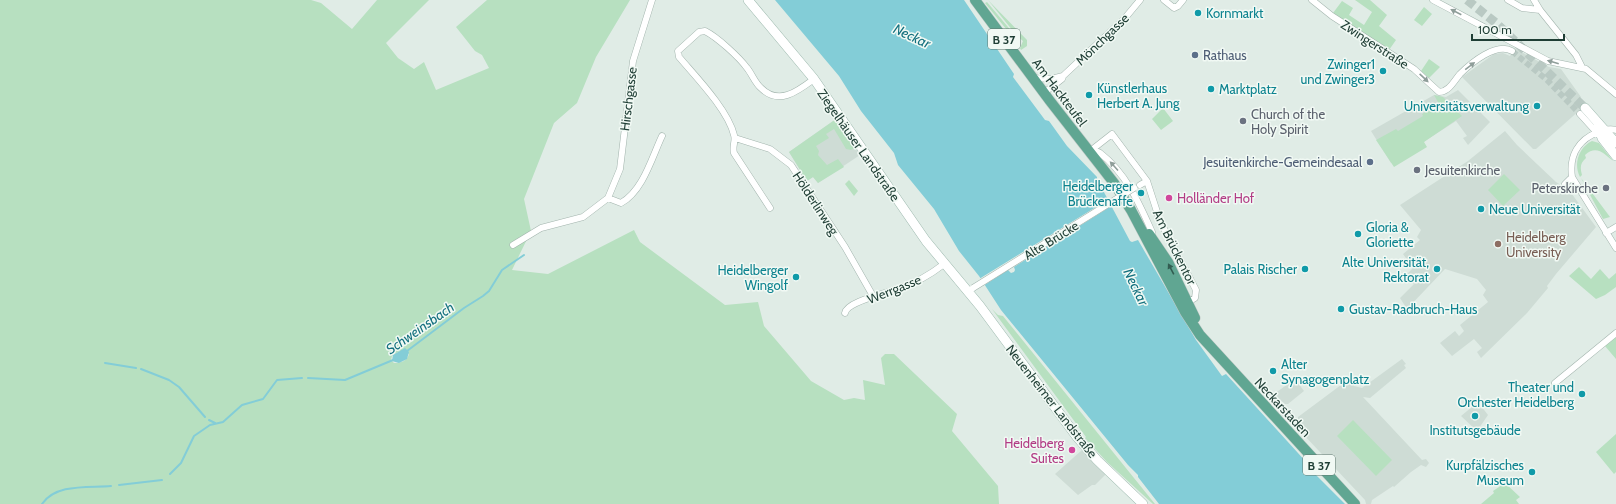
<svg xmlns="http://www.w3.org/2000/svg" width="1616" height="504" viewBox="0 0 1616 504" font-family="Cabin,sans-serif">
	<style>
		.built { fill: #cedcd5 }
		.green { fill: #b7e0c0; fill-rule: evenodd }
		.water { fill: #83cdd7 }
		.pier { fill: #e0ece6 }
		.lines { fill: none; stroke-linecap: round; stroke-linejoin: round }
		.stream { stroke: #83cdd7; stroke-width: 2 }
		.minor-tunnel { stroke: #b9c9c3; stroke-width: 6; stroke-dasharray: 6 3; stroke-linecap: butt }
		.secondary-tunnel { stroke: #b9c9c3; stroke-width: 9; stroke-dasharray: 9 4.5; stroke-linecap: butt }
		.minor-casing { stroke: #a2b4ad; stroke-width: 7 }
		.secondary-casing { stroke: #9db9ae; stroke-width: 10 }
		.primary-casing { stroke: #c0c9c6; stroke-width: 11 }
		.minor { stroke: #fff; stroke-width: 6 }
		.secondary { stroke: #fff; stroke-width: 9 }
		.primary { stroke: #60a692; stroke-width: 10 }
		.minor-bridge-casing { stroke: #a2b4ad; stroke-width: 7; stroke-linecap: butt }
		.minor-bridge { stroke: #fff; stroke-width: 6 }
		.oneway { fill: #8f9e9a }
		.oneway2 { fill: #325d51 }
		.culture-dot { fill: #0f9aa8; stroke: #f1f9f4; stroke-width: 1.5 }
		.service-dot { fill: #5c6f8a; stroke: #f1f9f4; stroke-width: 1.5 }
		.worship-dot { fill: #6b7280; stroke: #f1f9f4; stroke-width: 1.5 }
		.hotel-dot { fill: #d1479c; stroke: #f1f9f4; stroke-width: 1.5 }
		.education-dot { fill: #8d6e63; stroke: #f1f9f4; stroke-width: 1.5 }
		.labels { text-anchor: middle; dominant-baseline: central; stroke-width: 3; stroke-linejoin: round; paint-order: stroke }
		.shield { fill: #f1f9f4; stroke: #5e766e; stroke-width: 1 }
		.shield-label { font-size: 12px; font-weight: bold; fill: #1f3e35 }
		.culture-label { font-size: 13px; fill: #0d838f; stroke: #f1f9f4; text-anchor: end }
		.street-label { font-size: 13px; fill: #1f3e35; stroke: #f1f9f4 }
		.service-label { font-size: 13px; fill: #4e5e75; stroke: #f1f9f4; text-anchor: start }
		.worship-label { font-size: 13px; fill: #5b616d; stroke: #f1f9f4; text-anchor: start }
		.hotel-label { font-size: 13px; fill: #b23c85; stroke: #f1f9f4; text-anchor: start }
		.education-label { font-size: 13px; fill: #785e54; stroke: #f1f9f4; text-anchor: start }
		.water-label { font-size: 14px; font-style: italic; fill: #14717f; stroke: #f1f9f4 }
	</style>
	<rect width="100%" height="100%" fill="#e0ece6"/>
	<path class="built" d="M1514,48L1549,67L1561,69L1581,97L1576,103L1581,109L1536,149H1533L1462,77L1494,54L1503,53L1510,56Z
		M1458,90L1490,122L1468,145L1463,138L1467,136L1456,121L1391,163L1371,131L1434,95L1446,97Z
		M836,119L860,155L818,183L813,177L807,181L789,152Z
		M1505,131L1517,145L1556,182L1569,190L1596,227L1556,274L1547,286L1548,288L1527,313L1481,358L1477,352L1482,348L1474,339L1452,356L1440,343L1455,331L1459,336L1464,331L1460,325L1488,302L1483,295L1486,290L1477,279L1445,269L1407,309L1400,298L1414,284L1406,275L1413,268L1403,254L1420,240L1417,237L1421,230L1400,205L1468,161Z
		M1402,359L1406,364L1404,365L1406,368L1370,398L1363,397L1422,460L1426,459L1429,463L1426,467L1421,465L1411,472L1394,487L1393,486L1372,500L1371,504H1366L1365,500L1303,434L1298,433V417L1345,382L1353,381L1354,386L1362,388Z
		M1295,379L1304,391L1288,404H1285L1274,394Z
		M1478,402L1488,415L1477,431L1461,416Z
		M1082,450L1106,474L1095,485H1092L1078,495L1055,474Z"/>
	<path class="green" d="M0,0H311L321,3L352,29L377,0H429L386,43L398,58L414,69L424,62L436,90L489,68L482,55L475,51L456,27L487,0H630L596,57L577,103L554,123L524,199L531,231L512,270L548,274L634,230L640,242L725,305L758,302L764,326L811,381L844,400L854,398L865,400L863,380L885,385L881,358L885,354H894L957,414L952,431L998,486L999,504H0ZM400,351L409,354C407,361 401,363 394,363L391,360L392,356Z
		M988,0L1027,40V46L1021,50L1020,48L1023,41L1017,36Z
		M1355,0H1370L1387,15L1379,26L1396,40L1389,50L1333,13L1342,1L1353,8L1349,15L1364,25L1372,12Z
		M987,2L1013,33L1015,40L985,3Z
		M1424,7L1432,14L1422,26L1414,20Z
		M1429,59L1440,67L1429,78L1421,71Z
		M1434,95L1443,97L1462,116L1424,142L1427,147L1394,167L1376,140L1396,129L1398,131L1423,116L1422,114L1439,104Z
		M1163,108L1173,121L1161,130L1152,119Z
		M836,119L855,148L851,150L846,149L834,129L826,134L829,138L816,146L819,151L818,155L827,165L838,159L844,167L818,183L813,177L807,181L789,152Z
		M1592,141L1599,143L1613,161C1605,155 1597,144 1585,155L1586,158C1580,163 1580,168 1582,175L1580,177C1573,164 1579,147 1592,141Z
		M1504,174L1520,190L1503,206L1488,190Z
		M1581,178L1610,217L1603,219Z
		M849,180L858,191L854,196L845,184Z
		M1579,267L1591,279L1600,269L1609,279L1616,273V287L1605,295L1596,299L1569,276Z
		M992,309L998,315L1003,316L1155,504H1153L1107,462L1085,438L1086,437Z
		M1616,337V359L1605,346Z
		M1353,420L1392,460L1376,476L1337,436Z
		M1616,434V472L1614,474L1596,452Z
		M1505,483L1520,497L1516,500L1519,504H1481L1494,493L1493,491Z"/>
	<path class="water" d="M775,0H964L1014,74L1013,77L1045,120L1049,121L1067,146L1097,177V179L1130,241L1132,242L1138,240L1196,340L1222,376L1226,374L1308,464L1306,465L1345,504H1159L1138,477V475L1128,465L1001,310L979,276L959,251L934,209L898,165L894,153L861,111L839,76Z
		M405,348L409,352L407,359L399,363L392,361L393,355Z"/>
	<path class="pier" d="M1109,199L1113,205L1014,267L1015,270L1014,272L1011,273L1008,270L983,286L979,279Z"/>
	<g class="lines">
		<path class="stream" d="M407,351L464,308L483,296L489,291L502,270L524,255
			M105,363L136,368
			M141,369L169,380L179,387L205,417
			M308,378L345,380L393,360
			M209,420L215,423
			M170,474L181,463L194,436L210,425L223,422L242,405L263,399L277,380L302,378
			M119,485L162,480
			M42,504C56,483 89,488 111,486"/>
		<path class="minor-tunnel" d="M1512,51L1547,80L1580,114"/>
		<path class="secondary-tunnel" d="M1467,0L1496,23L1585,108"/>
		<defs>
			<path id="minor" d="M1164,0L1174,8L1178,6L1183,0
				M1312,0L1332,16L1414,69L1439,92C1449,92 1454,81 1460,74C1471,63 1496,42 1512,51
				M1433,0L1548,61L1586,69L1616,94
				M1508,0L1522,8L1540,10
				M1534,0L1540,10L1576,55L1582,67
				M1033,78L1051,79L1063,76
				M1044,93L1062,79L1063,76L1125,18L1140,0
				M1580,114L1599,135
				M1616,130C1610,128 1604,130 1598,132C1578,140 1569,156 1572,177L1616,248
				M735,138L770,149L791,165L845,247L873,296
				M1089,152L1112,134L1147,181L1160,221L1196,290L1195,298L1185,304
				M1089,152L1096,151L1100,153C1126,173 1139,203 1152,232L1151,236
				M1565,184L1572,177
				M1140,185L1147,181
				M608,198L621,203C643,191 652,157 662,136
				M770,208L734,153C732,146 736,141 734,135C728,110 696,77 679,57L678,51L699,32L705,31C717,37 739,57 747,68C752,74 755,83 761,88C779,106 798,91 814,79
				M1606,233L1616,227
				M513,245L541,228L583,217L608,198L620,169L633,61L652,0
				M845,313C847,301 889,293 900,288C916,283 931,274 944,264
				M1555,383L1616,333"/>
			<path id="secondary" d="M748,0L814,79L926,241L980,306L1077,437L1097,460L1143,504
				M1585,108L1616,143
				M1598,124L1602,138L1616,156"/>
			<path id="primary" d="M975,0L1050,101L1114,183L1131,210L1185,312L1200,335L1355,504
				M1149,234L1168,262L1195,318"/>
		</defs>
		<use href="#minor" class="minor-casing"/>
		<use href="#secondary" class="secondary-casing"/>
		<use href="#primary" class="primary-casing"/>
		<use href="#minor" class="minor"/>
		<use href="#secondary" class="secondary"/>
		<use href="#primary" class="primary"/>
		<defs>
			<path id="minor-bridge" d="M973,288L1134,188"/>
		</defs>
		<use href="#minor-bridge" class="minor-bridge-casing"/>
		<use href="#minor-bridge" class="minor-bridge"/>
	</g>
	<defs><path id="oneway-solid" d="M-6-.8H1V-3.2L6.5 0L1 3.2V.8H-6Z"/></defs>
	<g class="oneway">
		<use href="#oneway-solid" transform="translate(1456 12) rotate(-153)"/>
		<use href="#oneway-solid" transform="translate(1553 62) rotate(-164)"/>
		<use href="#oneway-solid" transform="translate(1470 66) rotate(-37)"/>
		<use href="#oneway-solid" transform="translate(1424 78) rotate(43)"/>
		<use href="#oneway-solid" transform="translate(1114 166) rotate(-132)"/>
	</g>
	<use class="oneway2" href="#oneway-solid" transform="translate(1171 269) rotate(-118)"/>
	<g class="culture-dot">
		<circle cx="1198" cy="13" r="4"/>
		<circle cx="1383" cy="71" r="4"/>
		<circle cx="1211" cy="89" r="4"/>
		<circle cx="1089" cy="95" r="4"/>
		<circle cx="1537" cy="106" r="4"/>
		<circle cx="1141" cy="193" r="4"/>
		<circle cx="1481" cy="209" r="4"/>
		<circle cx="1358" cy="234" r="4"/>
		<circle cx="1305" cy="269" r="4"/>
		<circle cx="1437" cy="269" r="4"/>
		<circle cx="796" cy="277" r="4"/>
		<circle cx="1341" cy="309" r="4"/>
		<circle cx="1273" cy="371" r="4"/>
		<circle cx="1582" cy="394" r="4"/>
		<circle cx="1475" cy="416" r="4"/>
		<circle cx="1532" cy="472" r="4"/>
	</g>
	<g class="service-dot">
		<circle cx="1195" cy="55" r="4"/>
		<circle cx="1370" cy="162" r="4"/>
	</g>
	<g class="worship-dot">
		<circle cx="1243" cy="121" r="4"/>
		<circle cx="1417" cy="170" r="4"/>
		<circle cx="1606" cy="188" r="4"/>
	</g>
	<g class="hotel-dot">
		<circle cx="1169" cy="198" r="4"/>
		<circle cx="1072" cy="450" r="4"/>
	</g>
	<circle class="education-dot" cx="1498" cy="244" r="4"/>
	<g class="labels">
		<g class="shield">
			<rect x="988" y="29" width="32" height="20" rx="3"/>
			<rect x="1303" y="455" width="32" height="20" rx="3"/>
		</g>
		<g class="shield-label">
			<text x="1004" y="39">B 37</text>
			<text x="1319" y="465">B 37</text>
		</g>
		<g class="culture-label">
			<text x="1206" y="13" text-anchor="start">Kornmarkt</text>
			<text x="1375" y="64">Zwinger1<tspan x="1375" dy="15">und Zwinger3</tspan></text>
			<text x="1097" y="88" text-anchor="start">Künstlerhaus<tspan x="1097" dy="15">Herbert A. Jung</tspan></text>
			<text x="1219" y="89" text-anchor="start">Marktplatz</text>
			<text x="1529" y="106">Universitätsverwaltung</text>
			<text x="1133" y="186">Heidelberger<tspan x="1133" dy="15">Brückenaffe</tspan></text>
			<text x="1489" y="209" text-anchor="start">Neue Universität</text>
			<text x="1366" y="227" text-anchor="start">Gloria &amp;<tspan x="1366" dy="15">Gloriette</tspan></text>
			<text x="1429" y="262">Alte Universität,<tspan x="1429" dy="15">Rektorat</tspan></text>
			<text x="1297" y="269">Palais Rischer</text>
			<text x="788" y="270">Heidelberger<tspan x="788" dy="15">Wingolf</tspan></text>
			<text x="1349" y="309" text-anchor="start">Gustav-Radbruch-Haus</text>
			<text x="1281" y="364" text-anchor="start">Alter<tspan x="1281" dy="15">Synagogenplatz</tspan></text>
			<text x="1574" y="387">Theater und<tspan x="1574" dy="15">Orchester Heidelberg</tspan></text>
			<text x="1475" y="430" text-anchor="middle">Institutsgebäude</text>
			<text x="1524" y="465">Kurpfälzisches<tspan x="1524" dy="15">Museum</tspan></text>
		</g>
		<g class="street-label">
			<text transform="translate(1102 39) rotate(-44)">Mönchgasse</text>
			<text transform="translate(1375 44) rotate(33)">Zwingerstraße</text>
			<text transform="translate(1060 92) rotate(53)">Am Hackteufel</text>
			<text transform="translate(628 99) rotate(-83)">Hirschgasse</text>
			<text transform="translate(859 145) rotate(55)">Ziegelhäuser Landstraße</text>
			<text transform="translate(816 203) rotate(57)">Hölderlinweg</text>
			<text transform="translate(1051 240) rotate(-32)">Alte Brücke</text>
			<text transform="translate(1175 247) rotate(64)">Am Brückentor</text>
			<text transform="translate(894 289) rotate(-22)">Werrgasse</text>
			<text transform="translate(1052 401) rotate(52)">Neuenheimer Landstraße</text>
			<text transform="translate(1283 407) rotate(47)">Neckarstaden</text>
		</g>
		<g class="service-label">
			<text x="1203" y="55">Rathaus</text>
			<text x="1362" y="162" text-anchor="end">Jesuitenkirche-Gemeindesaal</text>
		</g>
		<g class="worship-label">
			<text x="1251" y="114">Church of the<tspan x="1251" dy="15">Holy Spirit</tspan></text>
			<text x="1425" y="170">Jesuitenkirche</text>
			<text x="1598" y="188" text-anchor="end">Peterskirche</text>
		</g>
		<g class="hotel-label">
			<text x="1177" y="198">Holländer Hof</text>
			<text x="1064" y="443" text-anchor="end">Heidelberg<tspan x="1064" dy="15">Suites</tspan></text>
		</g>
		<g class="education-label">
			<text x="1506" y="237">Heidelberg<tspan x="1506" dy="15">University</tspan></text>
		</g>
		<g class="water-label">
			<text transform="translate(912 36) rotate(25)">Neckar</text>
			<text transform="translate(1136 287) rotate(64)">Neckar</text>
			<text transform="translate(420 328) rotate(-35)">Schweinsbach</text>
		</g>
	</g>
	<path d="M1472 34v6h92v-6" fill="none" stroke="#1f3e35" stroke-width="2"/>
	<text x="1478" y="34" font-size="12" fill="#1f3e35" stroke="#f1f9f4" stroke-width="3" paint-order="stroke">100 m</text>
</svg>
